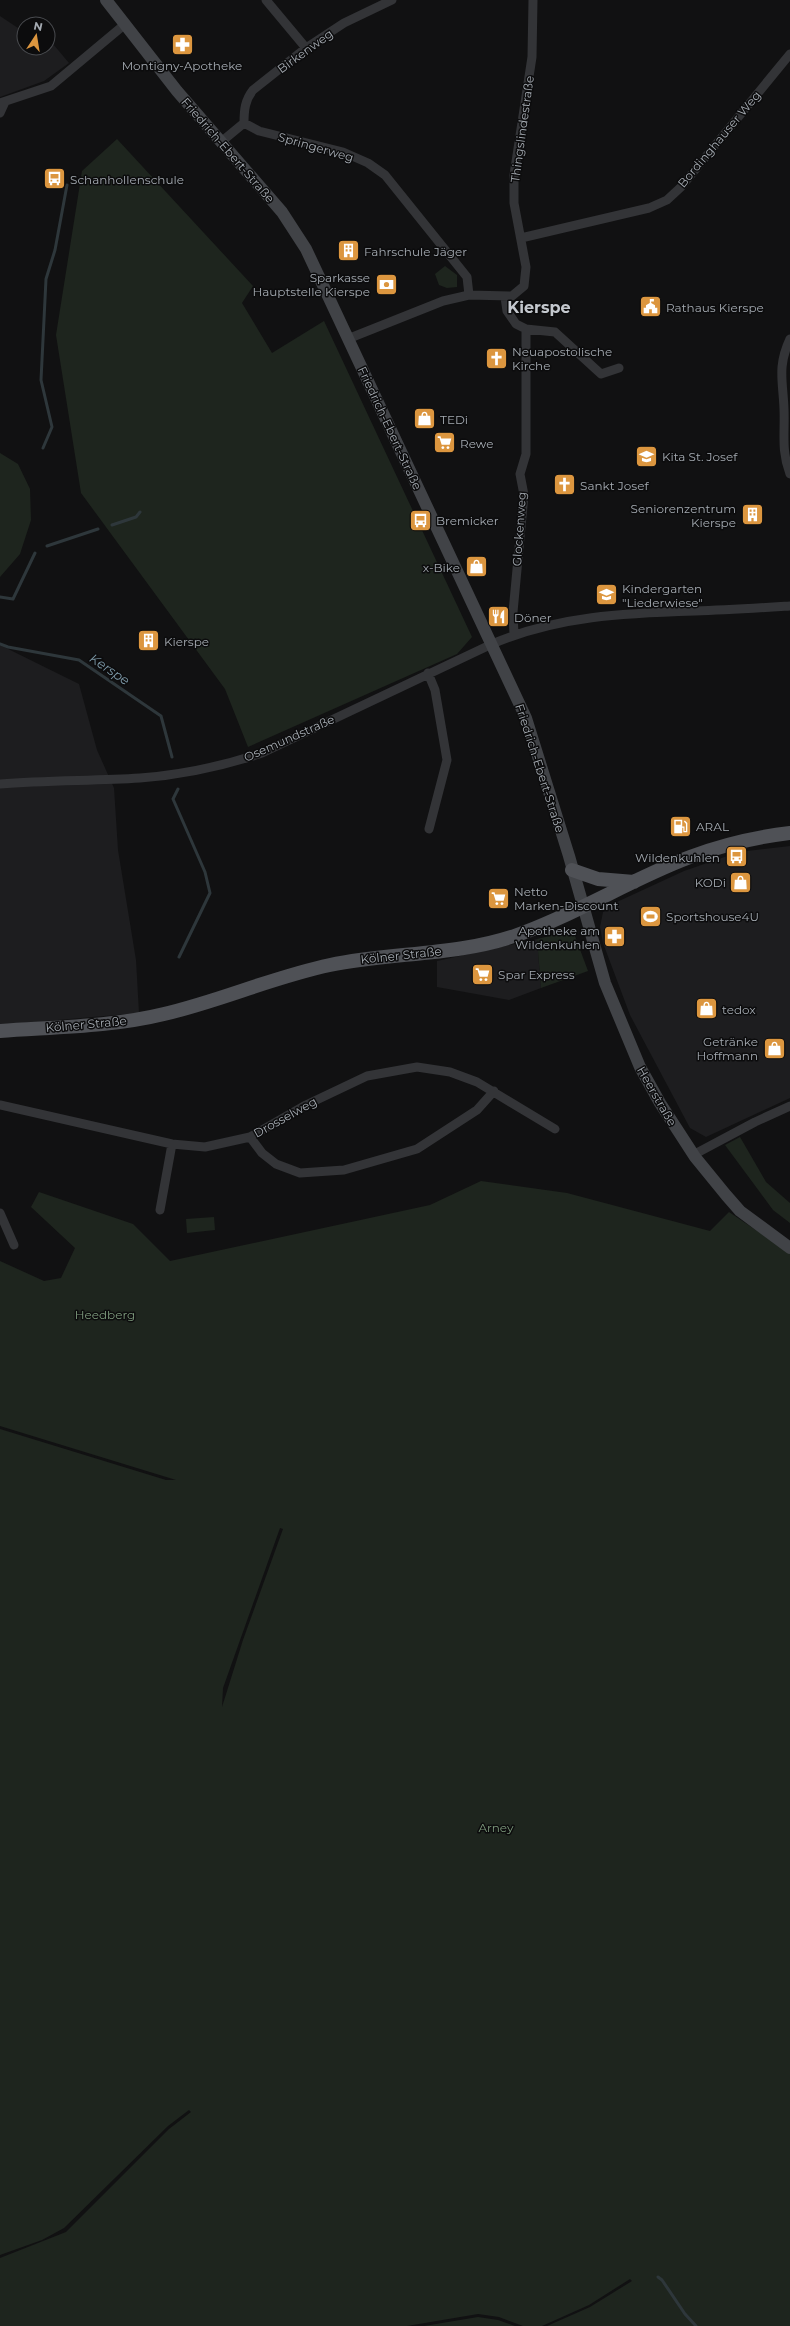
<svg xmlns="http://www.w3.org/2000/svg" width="790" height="2326" viewBox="0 0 790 2326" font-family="Montserrat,sans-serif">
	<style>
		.built { fill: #1d1d1f }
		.green { fill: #1e251e; fill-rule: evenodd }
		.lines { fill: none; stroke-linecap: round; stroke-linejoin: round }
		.stream { stroke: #2e373b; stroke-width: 3 }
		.street { stroke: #333437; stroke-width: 9 }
		.secondary { stroke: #414347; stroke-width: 12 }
		.primary { stroke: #4f5156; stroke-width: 14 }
		.labels { text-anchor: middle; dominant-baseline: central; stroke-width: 3; stroke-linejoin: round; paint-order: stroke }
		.street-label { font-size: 12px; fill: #a4aab1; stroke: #0c0c0d }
		.poi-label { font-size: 12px; fill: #a4aab1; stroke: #0c0c0d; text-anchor: start }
		.park-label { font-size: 12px; fill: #7e9b7d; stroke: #0c0c0d }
		.water-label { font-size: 13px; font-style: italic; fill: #7e9aa9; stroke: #0c0c0d }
		.district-label { font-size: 16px; font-weight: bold; fill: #c4c8ce; stroke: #0c0c0d }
	</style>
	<rect width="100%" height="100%" fill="#111112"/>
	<path class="built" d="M0,16L24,32V48H48V38L69,63L44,81L0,97Z
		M0,645L79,684L97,750L114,788L118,850L136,960L139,1013L0,1025Z
		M790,846V1098L706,1137L690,1128L630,1015L603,943L600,927L603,912L619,901L684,871L739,852Z
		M537,939L541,988L509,1000L437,987V961Z"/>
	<path class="green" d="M117,139L253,286L242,303L272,353L324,321L472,637L457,654L248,747L225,689L81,493L56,335L82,171Z
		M445,266L457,275V287L447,288L439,285L435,274Z
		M0,453L18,464L30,489L31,520L20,554L0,577Z
		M562,933L575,936L588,971L541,988L537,939Z
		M740,1137L766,1182L790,1203V1223L773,1210L725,1145Z
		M481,1181L567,1193L710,1231L729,1212L790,1253V2326H547L590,2307L632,2281L630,2279L589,2305L542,2326H523L499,2317L478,2314L407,2326H0V2258L66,2232L169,2129L191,2112L189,2110L168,2126L64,2228L42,2240L0,2255V1429L166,1480H176L0,1426V1261L44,1281L61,1278L75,1248L31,1207L39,1192L133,1224L170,1261L430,1205ZM280,1528L283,1529L243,1640L222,1707L223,1688Z
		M214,1217L215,1230L187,1233L186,1219Z
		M478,2317L498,2320L515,2326H424Z"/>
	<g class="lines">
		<path class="stream" d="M43,448L52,427L41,380L46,279L55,250L67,185
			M112,525L136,517L140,512
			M47,546L98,529
			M0,597L13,599L35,553
			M0,644L8,647L79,660L161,716L172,757
			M178,789L173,799L205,872L210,893L179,957
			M658,2277L662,2280L685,2314L696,2326"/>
		<path class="street" d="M266,0L306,48
			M0,103L51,86L124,25
			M0,113L5,102
			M244,123C244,110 245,100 253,90L306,48L344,23L392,0
			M221,142L244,123L259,131L343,152L368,163L385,175L467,277L469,295
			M521,238L649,208L667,200L681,187L790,54
			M505,297L507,311L516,324L526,329L555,332L601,374L619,368
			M350,338L443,301L469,295L512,296L524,286L526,267L514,203V175L532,57L533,0
			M790,339C777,367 783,381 784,409C785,434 781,450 790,474
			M514,635L513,612L524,495L520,474L526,454V329
			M428,673L435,690L447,760L429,829
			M0,784C47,780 93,781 140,778C181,775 223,766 262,753L492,644C557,616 625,613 695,611C727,610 758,608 790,606
			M0,1105L172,1144L205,1147L250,1137L306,1105L367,1076L417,1067L450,1072L477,1082L555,1129
			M250,1137L262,1153L276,1164L300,1173L344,1170L417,1149L477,1110L494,1091
			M693,1155L755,1122L790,1106
			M160,1210L172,1144
			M0,1213L14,1245"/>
		<path class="secondary" d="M106,0L177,91L282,212L306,249L526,718L569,856L605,983L640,1067L660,1103L695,1157L726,1195L740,1211L790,1248"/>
		<path class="primary" d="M572,870L598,879L634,882
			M0,1031C54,1027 111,1027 164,1014C220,1001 273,977 330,965C392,952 457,956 517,935C577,914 631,879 690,857C722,845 756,837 790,833"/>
	</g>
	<defs>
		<symbol id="pharmacy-square" viewBox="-11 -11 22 22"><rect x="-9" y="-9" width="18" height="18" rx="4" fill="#dc963f" stroke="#0c0c0d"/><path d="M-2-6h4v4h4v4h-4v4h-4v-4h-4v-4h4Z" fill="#fff"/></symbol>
		<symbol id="bus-square" viewBox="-11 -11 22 22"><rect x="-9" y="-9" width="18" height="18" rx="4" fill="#dc963f" stroke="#0c0c0d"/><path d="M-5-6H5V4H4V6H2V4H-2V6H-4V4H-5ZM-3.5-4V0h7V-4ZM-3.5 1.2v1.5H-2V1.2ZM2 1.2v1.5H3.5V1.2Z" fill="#fff"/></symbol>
		<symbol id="building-square" viewBox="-11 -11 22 22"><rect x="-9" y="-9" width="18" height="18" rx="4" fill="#dc963f" stroke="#0c0c0d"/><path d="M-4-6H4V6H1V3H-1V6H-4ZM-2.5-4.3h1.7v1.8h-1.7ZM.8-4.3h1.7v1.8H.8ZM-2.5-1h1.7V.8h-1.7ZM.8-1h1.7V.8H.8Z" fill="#fff"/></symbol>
		<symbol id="bank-square" viewBox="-11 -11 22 22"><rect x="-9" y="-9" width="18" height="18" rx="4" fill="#dc963f" stroke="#0c0c0d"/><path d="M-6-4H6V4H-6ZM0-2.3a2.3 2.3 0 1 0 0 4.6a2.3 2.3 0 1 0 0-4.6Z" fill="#fff"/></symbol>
		<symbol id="civic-square" viewBox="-11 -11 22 22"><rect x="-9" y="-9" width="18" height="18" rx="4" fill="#dc963f" stroke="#0c0c0d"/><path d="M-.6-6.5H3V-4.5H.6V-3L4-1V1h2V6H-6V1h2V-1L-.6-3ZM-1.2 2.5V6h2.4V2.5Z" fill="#fff"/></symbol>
		<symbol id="church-square" viewBox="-11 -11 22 22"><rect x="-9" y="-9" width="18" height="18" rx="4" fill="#dc963f" stroke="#0c0c0d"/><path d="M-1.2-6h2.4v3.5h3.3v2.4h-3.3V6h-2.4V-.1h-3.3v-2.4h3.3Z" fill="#fff"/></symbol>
		<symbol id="shop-square" viewBox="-11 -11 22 22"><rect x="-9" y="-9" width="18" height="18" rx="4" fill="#dc963f" stroke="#0c0c0d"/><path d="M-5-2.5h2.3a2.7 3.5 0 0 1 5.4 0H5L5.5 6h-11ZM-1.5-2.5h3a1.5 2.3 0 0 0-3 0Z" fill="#fff"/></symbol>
		<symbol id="supermarket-square" viewBox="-11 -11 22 22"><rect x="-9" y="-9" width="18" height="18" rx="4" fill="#dc963f" stroke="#0c0c0d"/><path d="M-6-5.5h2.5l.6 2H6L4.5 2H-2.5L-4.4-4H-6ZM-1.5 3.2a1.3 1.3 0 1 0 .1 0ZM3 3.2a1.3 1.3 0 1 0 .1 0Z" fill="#fff"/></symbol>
		<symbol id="school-square" viewBox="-11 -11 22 22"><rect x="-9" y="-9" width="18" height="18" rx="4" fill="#dc963f" stroke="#0c0c0d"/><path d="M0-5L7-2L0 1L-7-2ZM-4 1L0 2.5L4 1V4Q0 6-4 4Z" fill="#fff"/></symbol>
		<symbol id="restaurant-square" viewBox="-11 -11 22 22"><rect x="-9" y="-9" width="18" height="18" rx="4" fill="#dc963f" stroke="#0c0c0d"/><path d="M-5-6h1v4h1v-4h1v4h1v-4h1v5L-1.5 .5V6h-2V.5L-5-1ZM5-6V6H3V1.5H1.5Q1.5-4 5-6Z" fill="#fff"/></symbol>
		<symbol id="fuel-square" viewBox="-11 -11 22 22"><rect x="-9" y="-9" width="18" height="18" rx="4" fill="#dc963f" stroke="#0c0c0d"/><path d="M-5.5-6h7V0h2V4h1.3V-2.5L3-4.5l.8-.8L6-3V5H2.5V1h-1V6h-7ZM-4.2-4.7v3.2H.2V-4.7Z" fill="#fff"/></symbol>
		<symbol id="stadium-square" viewBox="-11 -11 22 22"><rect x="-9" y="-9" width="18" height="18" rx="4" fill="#dc963f" stroke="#0c0c0d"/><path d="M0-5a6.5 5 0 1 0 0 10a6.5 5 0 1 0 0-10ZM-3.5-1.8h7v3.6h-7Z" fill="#fff"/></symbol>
	</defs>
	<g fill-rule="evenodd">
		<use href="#pharmacy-square" x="170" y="32" width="25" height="25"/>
		<use href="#bus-square" x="42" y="166" width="25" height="25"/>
		<use href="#building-square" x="336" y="238" width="25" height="25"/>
		<use href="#bank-square" x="374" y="272" width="25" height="25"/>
		<use href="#civic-square" x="638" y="294" width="25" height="25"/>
		<use href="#church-square" x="484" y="346" width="25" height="25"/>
		<use href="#shop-square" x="412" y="406" width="25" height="25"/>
		<use href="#supermarket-square" x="432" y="430" width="25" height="25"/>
		<use href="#school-square" x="634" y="444" width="25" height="25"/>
		<use href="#church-square" x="552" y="472" width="25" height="25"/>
		<use href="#building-square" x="740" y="502" width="25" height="25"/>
		<use href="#bus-square" x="408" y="508" width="25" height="25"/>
		<use href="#shop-square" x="464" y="554" width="25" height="25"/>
		<use href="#school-square" x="594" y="582" width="25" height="25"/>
		<use href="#restaurant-square" x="486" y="604" width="25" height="25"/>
		<use href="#building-square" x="136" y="628" width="25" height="25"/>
		<use href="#fuel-square" x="668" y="814" width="25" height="25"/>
		<use href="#bus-square" x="724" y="844" width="25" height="25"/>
		<use href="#shop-square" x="728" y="870" width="25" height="25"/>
		<use href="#supermarket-square" x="486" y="886" width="25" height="25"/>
		<use href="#stadium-square" x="638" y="904" width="25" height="25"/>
		<use href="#pharmacy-square" x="602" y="924" width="25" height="25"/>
		<use href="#supermarket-square" x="470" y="962" width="25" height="25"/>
		<use href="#shop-square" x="694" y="996" width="25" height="25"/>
		<use href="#shop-square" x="762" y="1036" width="25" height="25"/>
	</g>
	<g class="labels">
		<g class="street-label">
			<text transform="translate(305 51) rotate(-36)">Birkenweg</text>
			<text transform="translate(522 129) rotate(-82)">Thingslindestraße</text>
			<text transform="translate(719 139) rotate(-50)">Bordinghauser Weg</text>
			<text transform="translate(316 147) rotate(16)">Springerweg</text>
			<text transform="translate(228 150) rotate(49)">Friedrich-Ebert-Straße</text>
			<text transform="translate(390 428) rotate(65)">Friedrich-Ebert-Straße</text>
			<text transform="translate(519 529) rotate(-86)">Glockenweg</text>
			<text transform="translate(289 738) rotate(-24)">Osemundstraße</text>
			<text transform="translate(540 768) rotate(72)">Friedrich-Ebert-Straße</text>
			<text transform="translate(401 955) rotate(-6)">Kölner Straße</text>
			<text transform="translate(86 1024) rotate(-5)">Kölner Straße</text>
			<text transform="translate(657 1096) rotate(60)">Heerstraße</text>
			<text transform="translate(285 1117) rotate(-29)">Drosselweg</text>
		</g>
		<g class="poi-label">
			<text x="182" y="65" text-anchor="middle">Montigny-Apotheke</text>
			<text x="70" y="179">Schanhollenschule</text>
			<text x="364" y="251">Fahrschule Jäger</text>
			<text x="370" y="277" text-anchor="end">Sparkasse<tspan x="370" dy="14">Hauptstelle Kierspe</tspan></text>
			<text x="666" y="307">Rathaus Kierspe</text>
			<text x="512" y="351">Neuapostolische<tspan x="512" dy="14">Kirche</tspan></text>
			<text x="440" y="419">TEDi</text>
			<text x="460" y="443">Rewe</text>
			<text x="662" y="456">Kita St. Josef</text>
			<text x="580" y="485">Sankt Josef</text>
			<text x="736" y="508" text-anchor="end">Seniorenzentrum<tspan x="736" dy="14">Kierspe</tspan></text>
			<text x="436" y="520">Bremicker</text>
			<text x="460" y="567" text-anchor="end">x-Bike</text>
			<text x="622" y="588">Kindergarten<tspan x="622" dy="14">"Liederwiese"</tspan></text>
			<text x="514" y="617">Döner</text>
			<text x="164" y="641">Kierspe</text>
			<text x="696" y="826">ARAL</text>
			<text x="720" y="857" text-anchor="end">Wildenkuhlen</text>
			<text x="726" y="882" text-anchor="end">KODi</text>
			<text x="514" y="891">Netto<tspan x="514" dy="14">Marken-Discount</tspan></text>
			<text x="666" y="916">Sportshouse4U</text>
			<text x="600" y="930" text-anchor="end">Apotheke am<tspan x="600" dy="14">Wildenkuhlen</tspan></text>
			<text x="498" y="974">Spar Express</text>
			<text x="722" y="1009">tedox</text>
			<text x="758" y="1041" text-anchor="end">Getränke<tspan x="758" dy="14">Hoffmann</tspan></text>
		</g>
		<g class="park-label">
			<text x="105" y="1314">Heedberg</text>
			<text x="496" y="1827">Arney</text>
		</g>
		<g class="water-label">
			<text transform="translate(110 669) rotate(34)">Kerspe</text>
		</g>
		<g class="district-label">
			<text x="539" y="307">Kierspe</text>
		</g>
	</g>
	<g transform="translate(36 36) rotate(12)"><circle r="19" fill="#0c0c0d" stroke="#494b4f"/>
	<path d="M0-3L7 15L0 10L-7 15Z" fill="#dc963f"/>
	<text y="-6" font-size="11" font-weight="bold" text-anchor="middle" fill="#a4aab1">N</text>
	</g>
</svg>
